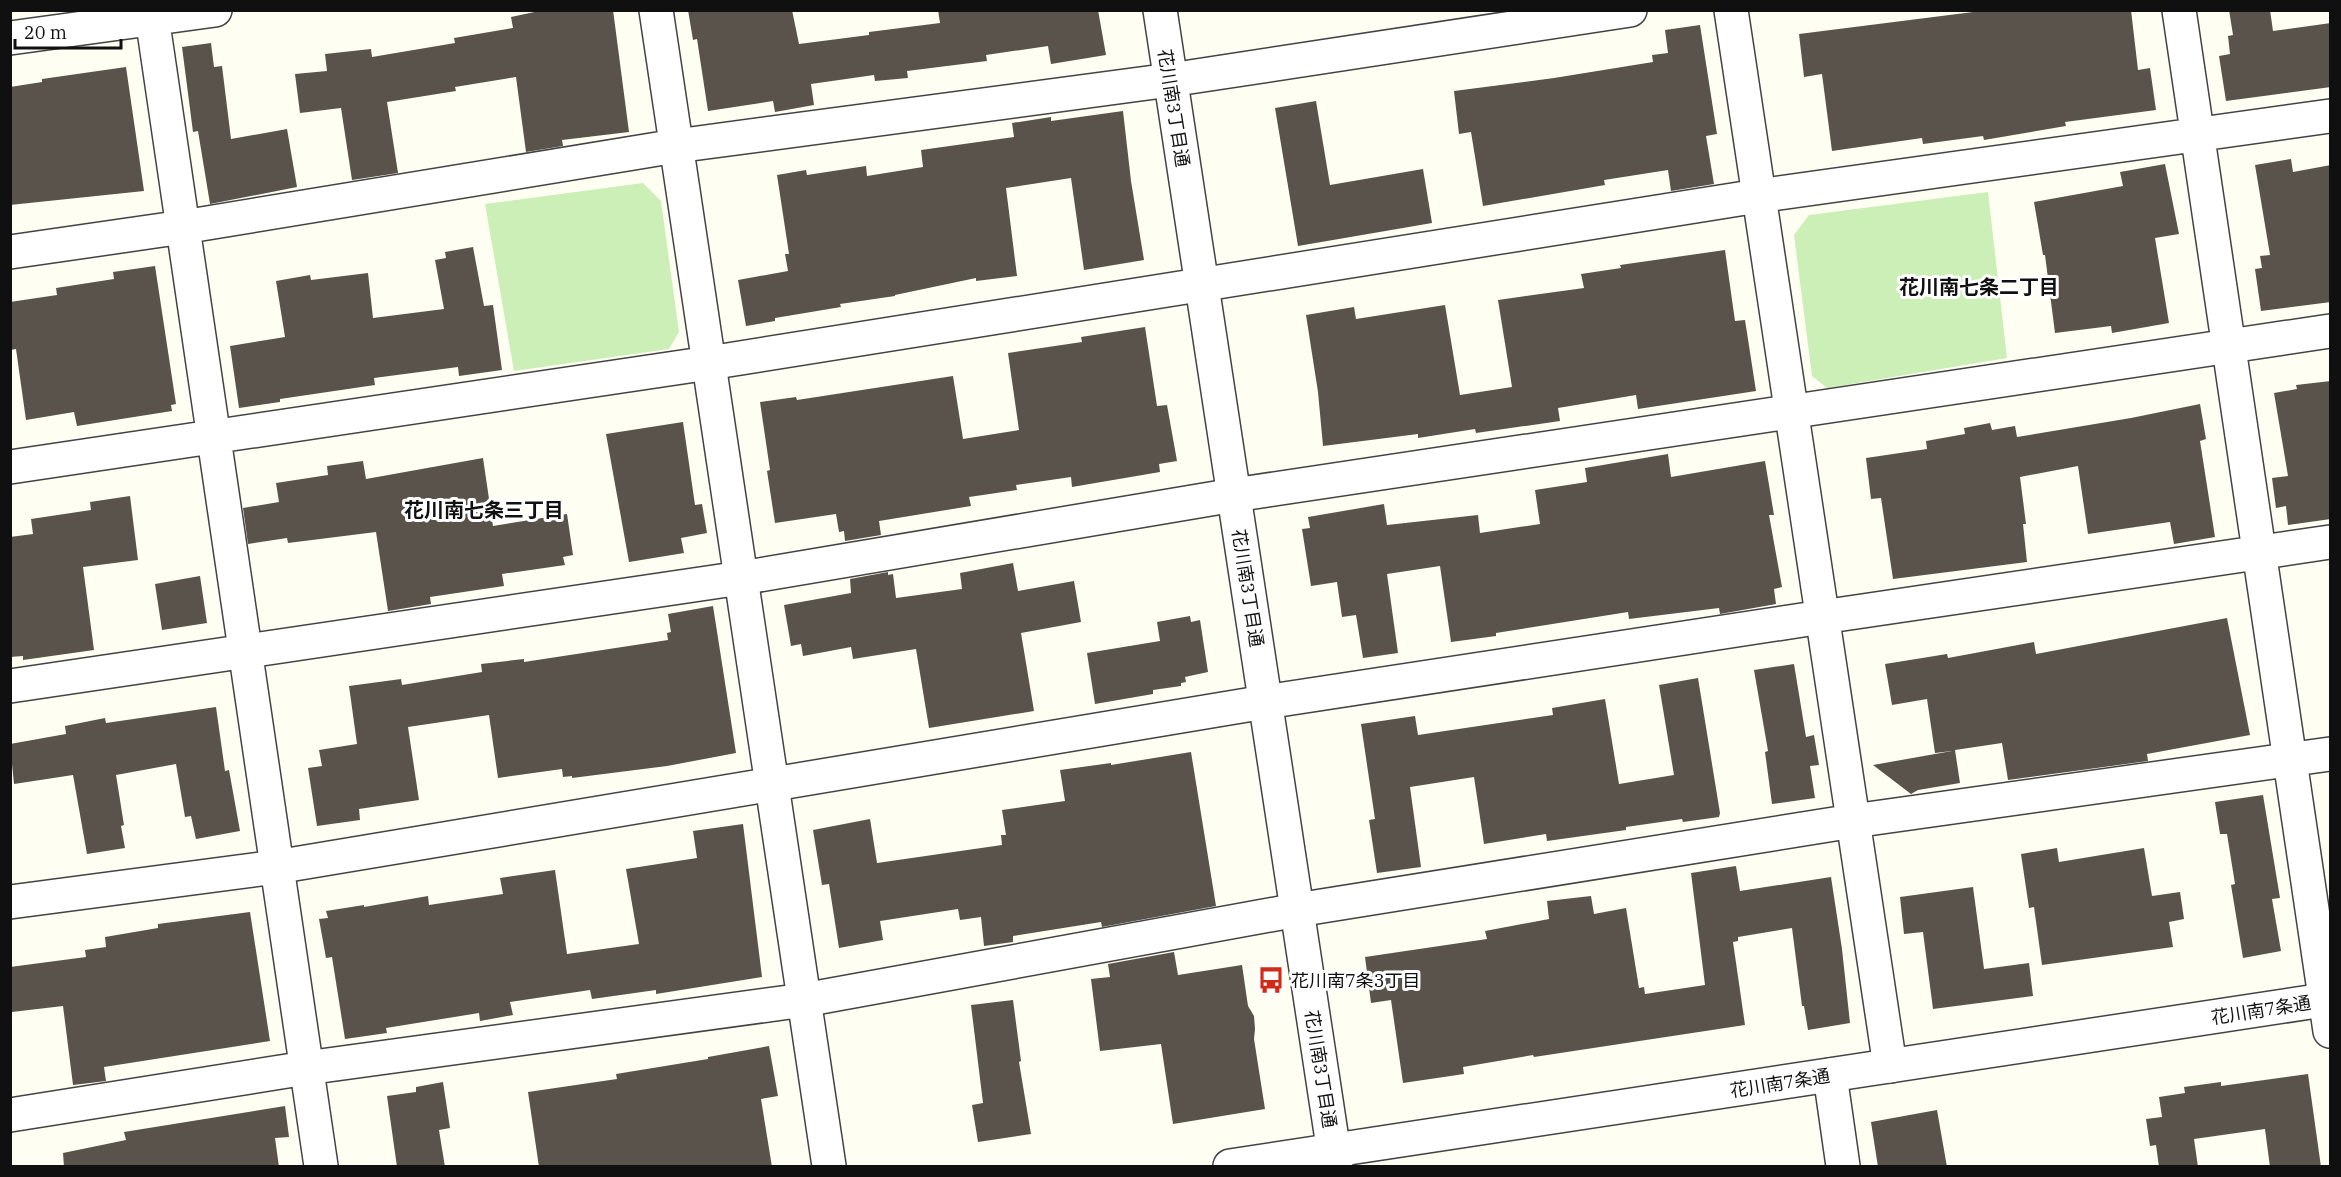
<svg xmlns="http://www.w3.org/2000/svg" width="2341" height="1177" viewBox="0 0 2341 1177" font-family="'IBM Plex Serif','Noto Sans JP',serif">
	<style>
		.green { fill: #cbefb7 }
		.building { fill: #5a534b }
		.lines { fill: none; stroke-linecap: round; stroke-linejoin: round }
		.minor-casing { stroke: #434343; stroke-width: 36 }
		.tertiary-casing { stroke: #434343; stroke-width: 36 }
		.minor { stroke: #fff; stroke-width: 33 }
		.tertiary { stroke: #fff; stroke-width: 33 }
		.labels { text-anchor: middle; dominant-baseline: central; stroke-width: 6; stroke-linejoin: round; paint-order: stroke }
		.street-label { font-size: 18px; fill: #101010; stroke: #fff }
		.poi-label { font-size: 18px; fill: #101010; stroke: #fff; text-anchor: start }
		.neighbourhood-label { font-size: 20px; font-weight: bold; fill: #101010; stroke: #fff }
	</style>
	<rect width="100%" height="100%" fill="#fffef3"/>
	<path class="green" d="M643,183L661,201L679,332L669,349L514,371L485,204Z
		M1988,192L2007,358L1827,388L1812,376L1794,235L1809,215Z"/>
	<path class="building" d="M544,10H613L629,132L562,140L563,146L526,152L516,77L455,87L456,91L387,102L398,173L352,180L341,108L300,113L295,74L327,71L325,54L371,49L372,57L455,43L454,38L513,28L511,17Z
		M688,10H792L799,44L869,35V32L940,23L938,10H1098L1106,55L1051,64L1048,46L986,55L987,61L907,71L908,78L875,81L874,75L811,84L814,105L775,112L773,101L708,111L697,39L693,40Z
		M1989,10H2131L2138,70L2150,68L2156,110L2065,122L2066,126L1984,140L1983,136L1923,144L1922,138L1832,151L1822,74L1804,77L1799,34Z
		M2229,10H2270L2273,31L2331,23V87L2226,101L2219,56L2230,54L2228,36L2233,35Z
		M1700,25L1717,134L1706,136L1714,184L1671,191L1668,170L1604,180L1605,185L1483,206L1471,132L1459,134L1454,91L1554,78L1653,62L1652,55L1668,53L1665,30Z
		M211,43L214,67L222,66L231,139L287,129L297,187L210,204L198,131L193,132L182,47Z
		M126,67L144,191L10,205V87L42,82V79Z
		M1316,101L1330,185L1423,169L1432,223L1298,246L1275,108Z
		M1123,111L1131,181L1144,260L1084,270L1071,178L1006,188L1017,276L976,281V278L895,295V296L840,304L841,307L775,318V321L746,326L738,280L788,271L785,254H789L777,175L806,170L807,175L866,166L867,176L923,167L921,150L1014,137L1012,123L1051,117V121Z
		M2291,159L2293,172L2331,165V302L2261,311L2255,269L2262,268L2260,256L2270,255L2255,165Z
		M2165,164L2179,234L2155,238L2169,323L2112,333L2111,326L2055,333L2045,255H2043L2034,202L2123,186L2120,172Z
		M473,247L484,306L493,305L502,370L459,376L458,367L374,378L375,385L280,399V402L239,408L230,346L285,337L276,281L310,275L311,280L368,273L373,318L444,309L435,260L446,258L445,252Z
		M1725,250L1735,321L1745,320L1756,391L1638,409L1636,395L1558,408L1560,421L1476,433L1475,429L1418,438V434L1323,446L1318,392L1306,315L1354,307L1356,319L1445,305L1460,395L1512,387L1498,300L1584,288L1581,274L1621,268L1620,265Z
		M155,266L176,404L171,405L172,411L77,426L74,412L26,420L16,349L10,350V302L57,295L56,288L114,279L113,272Z
		M1145,327L1157,406L1167,405L1177,461L1159,464L1160,472L1072,487L1071,477L1016,485L1017,490L969,497L971,506L879,521L881,535L845,541L844,531L839,532L836,514L775,523L767,471L770,470L760,402L796,397L797,400L953,376L963,439L1019,430L1008,353L1082,342L1081,337Z
		M2331,381V519L2288,525L2286,506L2276,508L2272,478L2288,476L2274,393L2297,389L2296,385Z
		M2200,404L2206,439L2200,441L2215,537L2174,544L2170,522L2088,534L2078,466L2020,477L2026,524H2023L2027,562L1893,579L1881,498L1871,499L1866,458L1927,449L1926,441L1965,434L1964,428L1990,423L1992,430L2015,426L2017,437L2131,418Z
		M683,422L695,505L702,504L707,533L681,538L684,553L629,562L606,434Z
		M1668,454L1671,477L1765,461L1774,515H1769L1782,587L1774,589L1776,604L1720,614L1719,608L1629,619L1628,612L1496,633V636L1451,642L1440,566L1387,574L1398,653L1363,658L1356,615L1342,617L1337,582L1311,586L1302,529L1310,528L1308,517L1384,504L1387,525L1478,515L1480,533L1540,524L1535,490L1587,482L1585,468Z
		M483,458L493,526L567,514L573,555L563,557L565,565L502,574L504,586L430,597L431,604L388,611L376,532L288,543L287,538L248,544L243,508L279,502L276,483L328,475L327,466L363,461L366,479Z
		M130,496L138,560L83,567L94,650L23,660V656L10,657V537L33,534L31,519L91,510L90,502Z
		M1013,563L1018,591L1074,581L1081,622L1021,633L1034,711L929,728L916,649L853,659L851,647L803,656L801,644L791,646L784,605L851,593L850,579L888,572V575L893,574L896,598L962,589L960,573Z
		M200,576L207,623L162,630L155,584Z
		M713,606L736,753L667,766L572,778V776L563,777L562,769L498,778L489,715L408,727L419,800L359,809L360,820L317,826L308,768L322,766L319,750L357,744L349,686L401,679L402,685L482,672L481,664L524,659V662L668,640L667,633L671,632L668,614Z
		M1190,616L1191,622L1200,620L1208,672L1185,677L1186,682L1181,683V686L1153,690V694L1095,704L1087,653L1160,641L1157,622Z
		M2227,618L2250,735L2147,754L2148,761L2008,780L2002,743L1955,750L1960,783L1918,790L1911,794L1873,765L1952,751L1935,753L1927,699L1892,705L1885,664L1947,654L1948,658L2034,642L2036,654Z
		M1794,664L1806,737L1814,735L1819,765L1810,766L1815,798L1772,804L1765,752L1768,751L1754,670Z
		M1698,678L1720,813L1719,817L1683,822L1682,819L1626,827V830L1547,841L1546,834L1484,844L1474,777L1410,787L1421,867L1377,873L1369,820L1375,819L1361,724L1415,716L1418,735L1553,715L1552,708L1605,699L1619,784L1674,775L1659,685Z
		M216,707L225,771L229,770L240,831L196,839L191,816L185,817L176,764L116,775L124,825L121,826L125,848L87,854L73,775L14,784L10,744L66,734L65,726L105,718L106,723Z
		M1191,752L1216,906L1102,927L1101,922L1013,936V942L984,946L981,917L960,920L958,909L880,921L883,940L839,948L829,884L822,885L813,830L870,819L877,863L1002,845L1001,835H1006L1002,810L1065,801L1060,770L1111,763V765Z
		M2263,795L2280,898L2272,899L2281,951L2243,958L2231,885L2235,884L2227,834H2220L2215,802Z
		M743,824L762,977L656,994V990L592,999L590,990L510,1002L513,1015L480,1021L479,1013L386,1028L387,1033L345,1039L332,957L326,958L319,919L328,918L326,911L364,905V907L428,896L429,905L503,894L500,878L555,870L567,954L639,944L626,869L697,858L693,831Z
		M2057,848L2059,862L2144,848L2152,896L2180,892L2184,919L2169,922L2173,947L2042,965L2034,907L2029,908L2021,854Z
		M1736,866L1740,891L1831,877L1842,949L1850,1023L1808,1030L1804,1006H1802L1792,928L1738,937V941L1733,942L1745,1025L1534,1057L1533,1055L1463,1067L1464,1074L1403,1083L1391,1000L1371,1003L1365,957L1487,939L1485,931L1549,919L1547,901L1591,896L1594,914L1626,908L1639,988L1644,987L1645,994L1705,985L1691,873Z
		M1973,887L1984,969L2029,963L2033,996L1933,1009L1923,932L1904,934L1900,897Z
		M250,912L270,1041L104,1067L106,1081L73,1085L63,1006L12,1012L10,967L86,957L85,950L106,947L105,937L158,928V924Z
		M1174,952L1178,975L1242,965L1248,1006L1254,1016L1255,1029L1254,1039L1265,1109L1173,1124L1161,1044L1100,1051L1091,979L1110,977L1108,964Z
		M1013,1000L1021,1061L1019,1062L1031,1134L978,1142L972,1105L983,1103L971,1005Z
		M769,1046L778,1096L761,1099L772,1167H539L528,1092L617,1079L616,1074L708,1059V1057Z
		M2308,1074L2321,1167H2270L2265,1129L2194,1139L2198,1167H2159L2156,1145L2150,1146L2146,1119L2162,1117L2159,1097L2185,1093L2184,1087L2221,1082V1086Z
		M443,1082L450,1128L439,1130L445,1167H397L387,1096L416,1092V1087Z
		M285,1106L289,1137L275,1138L279,1167H64L63,1153L126,1140L124,1132Z
		M1937,1110L1947,1167H1878L1871,1122Z"/>
	<g class="lines">
		<defs>
			<path id="minor" d="M151,10L321,1166
				M656,10L829,1166
				M1731,10L1890,1066
				M2179,10L2330,1031
				M10,38L215,10
				M10,252L183,227L676,146L1170,80L1630,10
				M10,467L709,363L1758,196L2330,116
				M10,686L741,578L1234,495L2330,331
				M10,902L276,867L1265,702L1822,617L2330,542
				M1830,1075L1843,1166
				M10,1115L306,1068L804,1000L1297,910L1853,821L2330,754"/>
			<path id="tertiary" d="M1160,10L1336,1166
				M1230,1166L2330,999"/>
		</defs>
		<use href="#minor" class="minor-casing"/>
		<use href="#tertiary" class="tertiary-casing"/>
		<use href="#minor" class="minor"/>
		<use href="#tertiary" class="tertiary"/>
	</g>
	<defs>
		<symbol id="bus-bare" viewBox="-9 -9 18 18"><path d="M-5-6H5V4H4V6H2V4H-2V6H-4V4H-5ZM-3.5-4V0h7V-4ZM-3.5 1.2v1.5H-2V1.2ZM2 1.2v1.5H3.5V1.2Z" fill="#d12a17" stroke="#fff" stroke-width="2.5" paint-order="stroke"/></symbol>
	</defs>
	<g fill-rule="evenodd">
		<use href="#bus-bare" x="1252" y="961" width="38" height="38"/>
	</g>
	<g class="labels">
		<g class="street-label">
			<text transform="translate(1174 108) rotate(81)">花川南3丁目通</text>
			<text transform="translate(1248 588) rotate(81)">花川南3丁目通</text>
			<text transform="translate(2261 1010) rotate(-9)">花川南7条通</text>
			<text transform="translate(1321 1069) rotate(81)">花川南3丁目通</text>
			<text transform="translate(1780 1083) rotate(-9)">花川南7条通</text>
		</g>
		<g class="poi-label">
			<text x="1291" y="980">花川南7条3丁目</text>
		</g>
		<g class="neighbourhood-label">
			<text x="1979" y="286">花川南七条二丁目</text>
			<text x="484" y="509">花川南七条三丁目</text>
		</g>
	</g>
	<rect width="2341" height="1177" fill="none" stroke="#101010" stroke-width="24"/>
	<path d="M15 39v9h106v-9" fill="none" stroke="#101010" stroke-width="3"/>
	<text x="24" y="39" font-size="18" fill="#101010" stroke="#ffffff" stroke-width="4.5" paint-order="stroke">20 m</text>
</svg>
